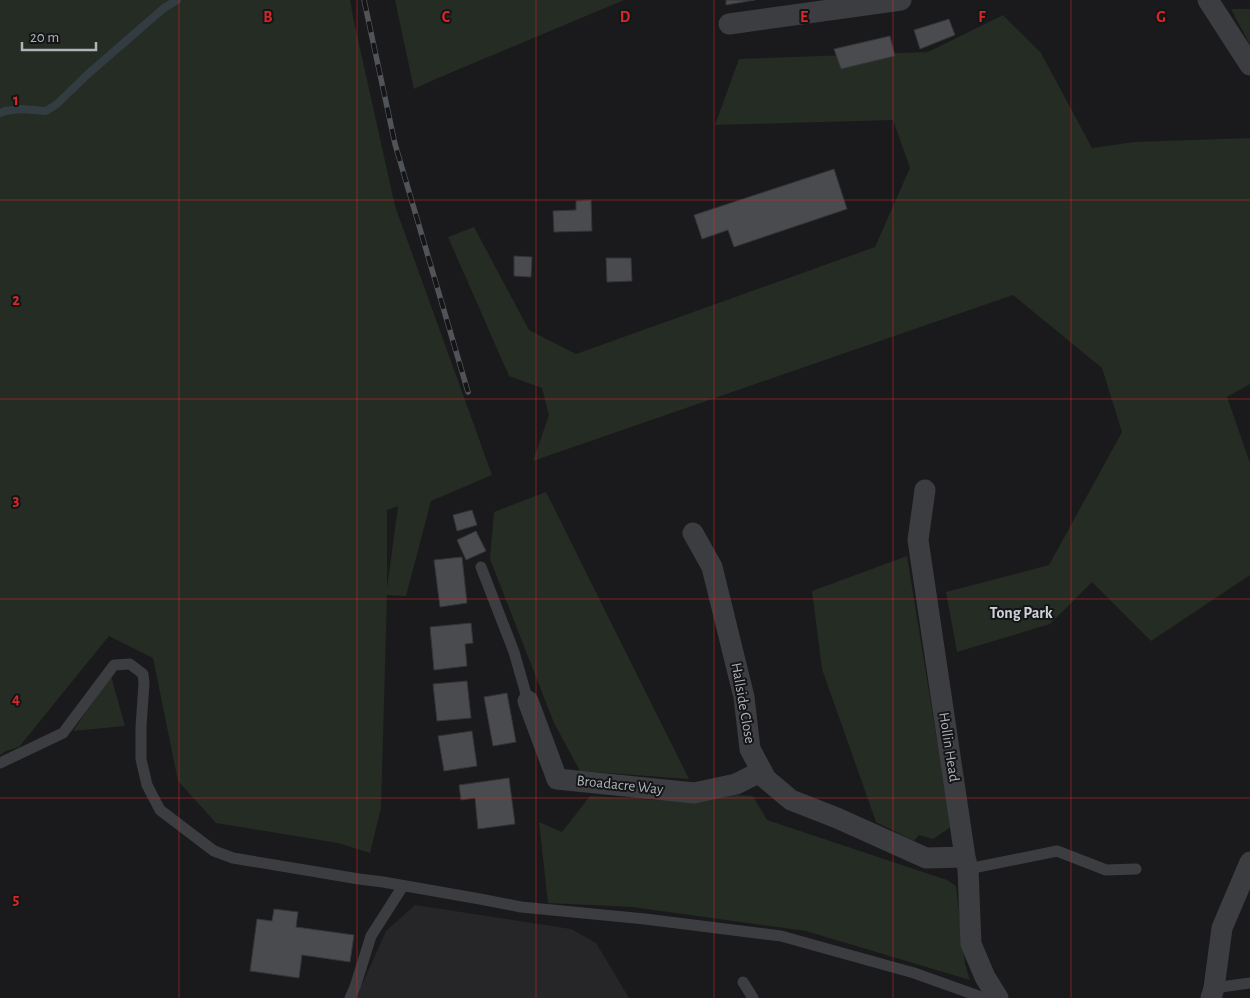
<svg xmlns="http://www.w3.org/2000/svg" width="1250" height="998" viewBox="0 0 1250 998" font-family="'Alegreya Sans',sans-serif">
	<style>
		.built { fill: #262629 }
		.green { fill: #242c24; fill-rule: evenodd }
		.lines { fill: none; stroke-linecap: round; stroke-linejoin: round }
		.stream { stroke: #333d41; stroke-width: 8 }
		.building { fill: #494b4e; stroke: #343538 }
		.lane { stroke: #3b3d40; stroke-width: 11 }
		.street { stroke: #3b3d40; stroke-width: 21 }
		.rail-casing { stroke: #505357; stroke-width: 5.5 }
		.rail { stroke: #151517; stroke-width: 4; stroke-dasharray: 11; stroke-linecap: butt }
		.grid { fill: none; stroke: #d62828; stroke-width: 1; stroke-opacity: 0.55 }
		.labels { text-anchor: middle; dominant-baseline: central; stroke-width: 4; stroke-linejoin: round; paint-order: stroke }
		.street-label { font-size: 15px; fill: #adb4ba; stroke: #151517 }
		.neighbourhood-label { font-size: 16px; font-weight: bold; fill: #ced2d7; stroke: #151517 }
		.grid-label { font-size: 16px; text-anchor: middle; font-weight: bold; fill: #d62828; stroke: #151517; stroke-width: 4; stroke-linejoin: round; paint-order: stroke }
	</style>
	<rect width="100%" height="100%" fill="#1a1a1c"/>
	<path class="built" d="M415,905L571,929L596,943L629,998H356L386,931Z"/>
	<path class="green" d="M0,0H350L353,17L395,206L492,475L431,501L406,596L387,595L381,808L370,853L338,843L216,823L178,781L153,658L109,636L19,747L6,751L0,755ZM398,506L387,589V510Z
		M395,0H624L438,78L414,89Z
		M1231,9H1250V45L1248,41Z
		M1003,15L1041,53L1092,148L1134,142L1250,138V384L1227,397L1250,463V575L1151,641L1092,582L1050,624L957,652L946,592L1049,565L1122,432L1102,368L1013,295L533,461L549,415L542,388L509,376L448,237L474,227L529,330L576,354L875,247L910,168L893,120L715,125L739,59L928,52Z
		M546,492L689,779L580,771L554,723L490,559L494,512Z
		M907,556L951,827L933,839L919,835L914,841L876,822L822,669L812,591Z
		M111,676L125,726L73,731Z
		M736,795L753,796L767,820L947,880L956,886L965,964L970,980L806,931L632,907L548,903L539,822L562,832L590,796L693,802L711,800Z"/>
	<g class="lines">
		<path class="stream" d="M0,113L5,111L21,109L46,111L57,104L88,74L164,8L177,0"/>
	</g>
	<path class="building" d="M726,0H755L726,5Z
		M949,19L955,35L920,49L914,30Z
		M890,36L895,56L841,69L834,49Z
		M834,169L847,209L734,247L728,230L702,239L694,215Z
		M591,200L592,231L554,232L553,211L576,210V201Z
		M514,256L532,257L531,277L514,276Z
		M606,258H631L632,281L607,282Z
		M472,510L477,525L457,531L453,515Z
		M476,531L486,551L466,560L457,540Z
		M462,557L467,603L440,607L434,560Z
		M471,623L473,643L465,644L467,666L434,670L430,627Z
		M467,681L471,718L437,721L433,684Z
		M507,693L516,742L493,746L484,697Z
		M472,731L477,766L444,771L438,736Z
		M509,778L515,824L478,829L475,798L461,800L459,785Z
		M274,909L298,912L296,927L354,935L350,962L302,955L299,978L250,971L257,919L272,921Z"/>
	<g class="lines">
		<path class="lane" d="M481,567L514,652L528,701
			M0,763L63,733L114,665L130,664L143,674L144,683L141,727V759L147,785L160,810L214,851L233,858L359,879L383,882L480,899L521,907L645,919L781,936L914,973L984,998
			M968,869L1057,851L1106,870L1136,869
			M743,982L753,998
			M1214,988L1250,983
			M350,998L355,987L371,936L403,886"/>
		<path class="street" d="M1208,0L1250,65
			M729,24L901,0
			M925,490L918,540L965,857L968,869L971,944L985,977L998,998
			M693,533L712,567L744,697L750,749L766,779L791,800L837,818L926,858L965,857
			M528,701L557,779L694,793L736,784L762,771
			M1211,998L1214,988L1222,928L1250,862"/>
		<defs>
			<path id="rail" d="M364,0L395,144L468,392"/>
		</defs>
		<use href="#rail" class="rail-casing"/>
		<use href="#rail" class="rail"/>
	</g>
	<path class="grid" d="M179,0V998M357,0V998M536,0V998M714,0V998M893,0V998M1071,0V998M0,200H1250M0,399H1250M0,599H1250M0,798H1250"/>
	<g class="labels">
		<g class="street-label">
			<text transform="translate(743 703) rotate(80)">Hallside Close</text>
			<text transform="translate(949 747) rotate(81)">Hollin Head</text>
			<text transform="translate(620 785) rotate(6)">Broadacre Way</text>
		</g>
		<g class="neighbourhood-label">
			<text x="1021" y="613">Tong Park</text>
		</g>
	</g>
	<g class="grid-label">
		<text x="268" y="22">B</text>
		<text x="446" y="22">C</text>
		<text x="625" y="22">D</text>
		<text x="804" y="22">E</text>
		<text x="982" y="22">F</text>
		<text x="1161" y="22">G</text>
		<text x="16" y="105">1</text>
		<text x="16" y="305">2</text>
		<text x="16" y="505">3</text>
		<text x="16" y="704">4</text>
		<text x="16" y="904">5</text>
	</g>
	<path d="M22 42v8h74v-8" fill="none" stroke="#adb4ba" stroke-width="2.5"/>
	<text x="30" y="42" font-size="15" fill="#adb4ba" stroke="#151517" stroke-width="4" paint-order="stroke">20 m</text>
</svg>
